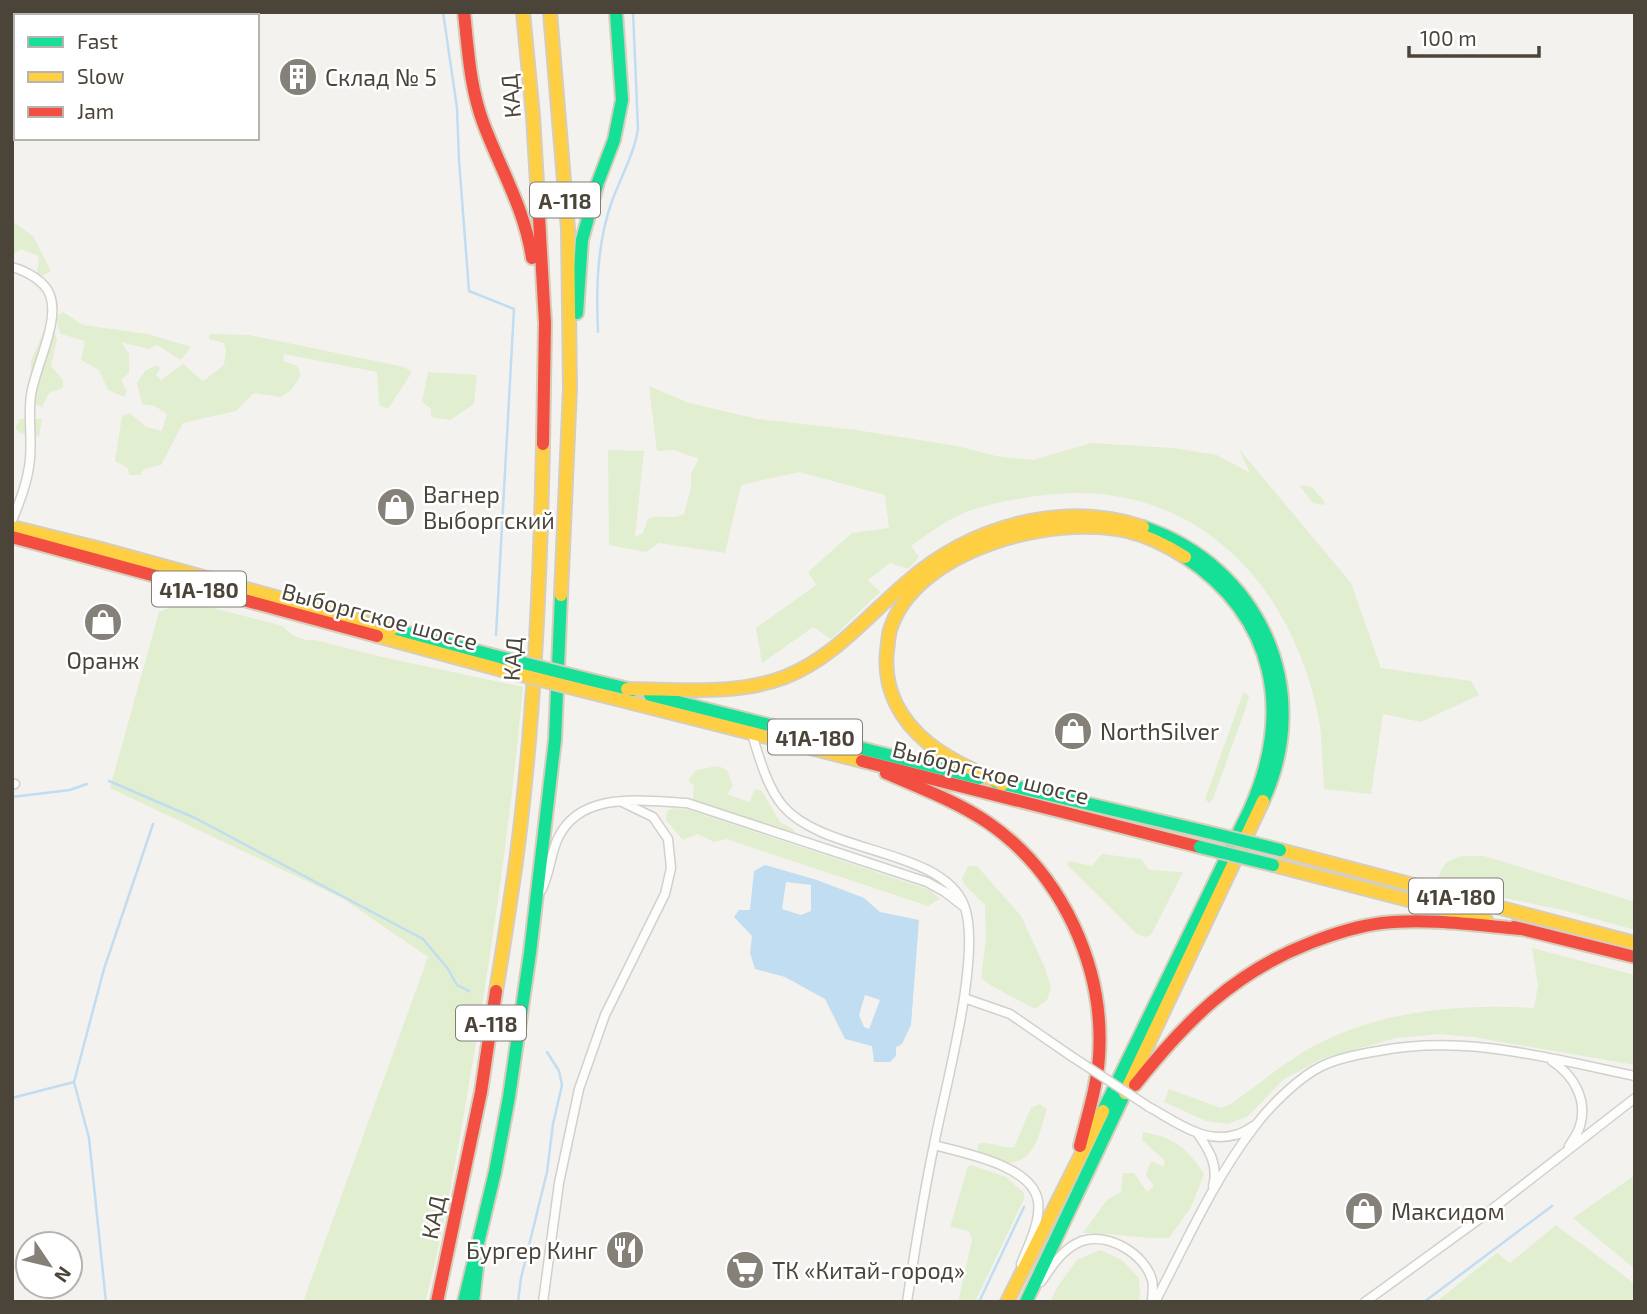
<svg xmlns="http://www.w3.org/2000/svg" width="1647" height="1314" viewBox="0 0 1647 1314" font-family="'Exo 2',sans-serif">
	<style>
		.green { fill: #e1eecf }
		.water { fill: #c0ddf1; fill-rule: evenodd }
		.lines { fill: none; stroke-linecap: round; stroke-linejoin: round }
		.stream { stroke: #c0ddf1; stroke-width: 2.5 }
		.street-casing { stroke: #d2d0cb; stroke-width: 11 }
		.fast-casing { stroke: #d6cebb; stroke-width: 16 }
		.slow-casing { stroke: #d6cebb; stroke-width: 16 }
		.jam-casing { stroke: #d6cebb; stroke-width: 16 }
		.street { stroke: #fdfdfc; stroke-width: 8 }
		.fast { stroke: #16e098; stroke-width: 12 }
		.slow { stroke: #ffcf43; stroke-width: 12 }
		.jam { stroke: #f24e42; stroke-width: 12 }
		.street-bridge-casing { stroke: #d2d0cb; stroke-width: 11; stroke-linecap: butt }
		.fast-bridge-casing { stroke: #d6cebb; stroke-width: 16; stroke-linecap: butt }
		.slow-bridge-casing { stroke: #d6cebb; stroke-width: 16; stroke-linecap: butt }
		.street-bridge { stroke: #fdfdfc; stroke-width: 8 }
		.fast-bridge { stroke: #16e098; stroke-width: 12 }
		.slow-bridge { stroke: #ffcf43; stroke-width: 12 }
		.labels { text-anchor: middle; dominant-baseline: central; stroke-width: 5; stroke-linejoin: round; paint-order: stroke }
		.shield { fill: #fff; stroke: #817c74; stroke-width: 2 }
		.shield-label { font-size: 21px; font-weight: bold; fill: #4b4439 }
		.poi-label { font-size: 23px; fill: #4b4439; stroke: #fff; text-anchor: start }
		.street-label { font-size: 23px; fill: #4b4439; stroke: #fff }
	</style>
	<rect width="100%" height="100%" fill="#f4f2ee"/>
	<path class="green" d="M12,221L33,236L51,271L42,276L37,274L39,256L21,249L12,255Z
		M63,312L83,325L148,334L191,347L181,360L157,345L148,349L121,342L129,354V373L121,380L127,392L124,397L108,390L99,370L81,360L85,341L61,334L57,325L58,315Z
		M46,325L53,329L57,339L51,366L63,380V388L49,393L42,407L30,402L31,361Z
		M210,334L249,335L404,367L412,372L388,409L379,405L377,372L283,354L284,361L297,366L301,375L291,390L281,397L254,393L236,411L183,423L161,465L144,469L140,475H129L128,468L115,461L122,416L130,413L146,427L162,431L167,414L155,406L142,404L137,383L145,371L156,365L160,368L156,375L161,380L183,364L203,381L224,365L226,350L224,343L209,339Z
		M428,372L477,375L474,404L450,420L431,417V409L422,402Z
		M649,386L689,403L758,419L856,430L957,446L996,456L1033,460L1091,443L1173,448L1217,455L1250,473L1239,449L1351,583L1381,668L1471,681L1479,695L1421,722L1383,714L1371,794L1324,789C1322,765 1323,738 1318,715C1289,575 1186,474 1037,496C1010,500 980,505 955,517C940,525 925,536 911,546L919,557L908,569L890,563L868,580L880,592L831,639L813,627L762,663L756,628L816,585L808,572L852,533L889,528L885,495L799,472L741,485L725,553L659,543L646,552L609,545L608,450L644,451L635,537L643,533L648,519C660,513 672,521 684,514L691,487V473L699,459L674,450L657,451Z
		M20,419H42L39,437L20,433L15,428Z
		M1299,485L1312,487L1325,502L1324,505L1313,503Z
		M185,601L283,626C291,636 302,641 315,640L382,657L523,687C511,816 493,944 471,1072C458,1149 445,1226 425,1302H303L428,957L342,898L110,788L159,612Z
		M1243,693H1246L1249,697L1245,710L1213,799L1209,803L1205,799Z
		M718,766L727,770L733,786L727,794L749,802L755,789L762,791L780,822L793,829L797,835L693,800L694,786L688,780L696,770Z
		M673,808L689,810L930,890L940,899L928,906L726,839L714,842L698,834L683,840L666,820L667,811Z
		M1102,854L1141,859L1149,870L1183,872L1151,935L1145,937L1137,934L1066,864L1070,861L1092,866Z
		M1462,856H1484L1635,902V930L1563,910L1438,884C1440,866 1445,861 1462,856Z
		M968,866H977L1021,916L1045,968L1051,988L1047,1000L1035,1009L992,986L981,978L986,938L985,905L965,885L962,879Z
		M1532,948L1635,975V1065L1473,1037L1439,1034L1396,1038L1321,1059L1283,1080L1248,1116L1228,1124L1206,1121L1164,1102L1169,1089L1221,1108L1231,1104C1257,1086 1282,1064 1310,1048C1377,1011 1459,1003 1534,1008L1538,985Z
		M1040,1104L1047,1109C1040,1130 1035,1166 1005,1162C996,1161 986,1155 978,1152V1144C989,1140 1001,1149 1014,1147L1031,1108Z
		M1143,1132C1174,1137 1187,1148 1204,1174L1191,1207L1169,1238C1140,1239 1113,1233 1083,1233L1107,1200L1121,1192L1123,1173H1134L1147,1192L1154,1186L1146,1175L1151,1161L1164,1167V1160L1142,1140Z
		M971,1165L1006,1177L1024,1193V1199L975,1302H958L972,1240L969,1231L950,1227L968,1166Z
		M1635,1175V1269L1573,1218Z
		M1556,1225L1635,1284V1302H1436L1497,1253L1510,1263Z
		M1100,1250L1122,1260L1139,1278L1140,1296L1138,1302H1050L1058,1286L1077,1260Z"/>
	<path class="water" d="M765,865L817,880L864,898L880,912L919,920L911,1025L902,1044L896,1047V1056L890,1062H874L872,1046L845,1039L825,999L785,977L755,969L750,953L752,936L734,917L739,910H750L754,871ZM786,882L811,885V911L801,915L782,909ZM865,995L880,1000L869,1029L864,1027L859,1015Z"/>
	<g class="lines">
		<path class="stream" d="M443,12L457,108L459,160L469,291L514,309L496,635
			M598,332C596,288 597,243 612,201C621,177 634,154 638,129L633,12
			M109,781L195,818L423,939L448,969L457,985L469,991
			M12,797L70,790L87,784
			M12,1098L74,1082
			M106,1302L89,1138L74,1082L104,969L153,824
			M518,1302L521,1278L547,1172L553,1124L562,1085L559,1071L547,1052
			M979,1302L1024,1207
			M1424,1302L1552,1206"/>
		<defs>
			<path id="street" d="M12,267C26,271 45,281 50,295C60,322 35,367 31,395C28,416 32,438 30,459C28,481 20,501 12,521
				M752,734C759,757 767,787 783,806C824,854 941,848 964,905C983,953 944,1091 934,1145C923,1197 915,1249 907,1302
				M12,783L15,784
				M541,891C550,874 550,855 558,838C581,790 643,801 687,803L927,882L945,892L963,906
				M964,998L1010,1014L1071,1056
				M1552,1061C1573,1075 1588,1099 1580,1126C1578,1133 1573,1140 1569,1146
				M1149,1107C1175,1121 1203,1144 1235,1135C1242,1134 1249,1129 1255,1125
				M1198,1134C1209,1150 1219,1166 1213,1186
				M934,1145C963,1153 1032,1165 1038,1201C1041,1221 1028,1246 1021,1264
				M1041,1282C1052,1266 1063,1248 1082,1241C1108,1232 1145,1254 1152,1280C1154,1286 1152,1295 1152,1302
				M543,1302L559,1183L579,1089L605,1015L665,894L671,868L668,839L653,817L622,802
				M1155,1302C1186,1243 1214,1179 1255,1126C1270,1106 1299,1077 1322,1066C1339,1058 1359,1054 1378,1051C1465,1034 1549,1058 1635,1076
				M1365,1302L1482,1217L1635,1098"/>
			<path id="fast" d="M577,313L582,240L598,182L614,140L622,100L616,12
				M1143,527C1260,566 1315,690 1263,801
				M392,629L503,658
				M595,681L633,690
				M650,695L979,778
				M996,782L1207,832
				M1103,1111L1250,809C1293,712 1276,618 1185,557
				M464,1302L495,1172L509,1097L530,953L555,740L561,595
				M473,1302L477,1267
				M1026,1302L1125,1093"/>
			<path id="slow" d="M523,12L533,116L539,217
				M550,12L568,229L570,388L561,595
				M12,527L101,549L392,629
				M377,636L502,670
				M627,689C679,689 735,696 785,677C834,658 867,616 906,583C970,527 1061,500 1143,527
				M593,693L862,761
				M1003,784C978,772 950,761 928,743C900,720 883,689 887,651C888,645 888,637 890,630C915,549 1053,514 1127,531C1148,536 1168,546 1185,557
				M1280,850L1635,943
				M1273,865L1486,920
				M496,991C503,950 509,910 515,869C534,729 540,586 543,444
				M1125,1093L1263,801
				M1007,1302L1103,1111"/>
			<path id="jam" d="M464,12C468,50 470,89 484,125C501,170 525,210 532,258
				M539,217L545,323L543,444
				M12,537L377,636
				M862,761L1200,847
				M886,773C920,788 956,801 987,822C1062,873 1105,967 1099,1057C1097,1087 1087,1117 1080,1146
				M1514,927L1635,957
				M1135,1085C1186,1021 1233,973 1310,943C1333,934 1357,926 1382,923C1427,918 1475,925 1520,929
				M437,1302L481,1092L496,991"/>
		</defs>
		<use href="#street" class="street-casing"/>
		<use href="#fast" class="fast-casing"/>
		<use href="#slow" class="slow-casing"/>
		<use href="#jam" class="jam-casing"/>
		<use href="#street" class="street"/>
		<use href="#fast" class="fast"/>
		<use href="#slow" class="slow"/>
		<use href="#jam" class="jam"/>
		<defs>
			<path id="street-bridge" d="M1071,1056L1149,1107"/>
			<path id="fast-bridge" d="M503,658L595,681
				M1207,832L1280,850
				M1200,847L1273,865"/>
			<path id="slow-bridge" d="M502,670L593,693"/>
		</defs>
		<use href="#street-bridge" class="street-bridge-casing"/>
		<use href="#fast-bridge" class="fast-bridge-casing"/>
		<use href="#slow-bridge" class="slow-bridge-casing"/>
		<use href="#street-bridge" class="street-bridge"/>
		<use href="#fast-bridge" class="fast-bridge"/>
		<use href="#slow-bridge" class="slow-bridge"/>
	</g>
	<defs>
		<symbol id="building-disc" viewBox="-11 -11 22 22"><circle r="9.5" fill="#868178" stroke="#fff"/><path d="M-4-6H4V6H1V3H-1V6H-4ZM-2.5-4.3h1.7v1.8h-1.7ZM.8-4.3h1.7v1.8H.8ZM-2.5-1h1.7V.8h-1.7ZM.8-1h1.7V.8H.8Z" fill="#fff"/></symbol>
		<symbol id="shop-disc" viewBox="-11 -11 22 22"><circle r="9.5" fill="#868178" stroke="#fff"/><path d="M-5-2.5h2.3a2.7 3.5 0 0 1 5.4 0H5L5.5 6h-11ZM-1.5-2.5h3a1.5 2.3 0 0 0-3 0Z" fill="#fff"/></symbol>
		<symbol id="restaurant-disc" viewBox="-11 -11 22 22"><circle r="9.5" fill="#868178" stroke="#fff"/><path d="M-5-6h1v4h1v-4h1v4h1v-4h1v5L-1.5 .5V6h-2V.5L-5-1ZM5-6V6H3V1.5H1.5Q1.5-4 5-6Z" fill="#fff"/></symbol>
		<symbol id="supermarket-disc" viewBox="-11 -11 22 22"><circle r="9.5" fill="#868178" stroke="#fff"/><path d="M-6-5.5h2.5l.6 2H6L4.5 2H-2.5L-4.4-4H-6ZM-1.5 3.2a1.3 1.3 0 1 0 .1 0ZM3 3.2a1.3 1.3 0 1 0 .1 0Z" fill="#fff"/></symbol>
	</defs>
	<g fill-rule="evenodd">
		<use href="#building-disc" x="276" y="55" width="44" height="44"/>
		<use href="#shop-disc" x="374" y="485" width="44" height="44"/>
		<use href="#shop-disc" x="81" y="600" width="44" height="44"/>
		<use href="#shop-disc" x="1051" y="709" width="44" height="44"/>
		<use href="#shop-disc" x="1342" y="1189" width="44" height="44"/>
		<use href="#restaurant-disc" x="603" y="1228" width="44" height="44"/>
		<use href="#supermarket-disc" x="723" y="1248" width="44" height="44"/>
	</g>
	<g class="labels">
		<g class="shield">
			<rect x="530" y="182.5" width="70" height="35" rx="5"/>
			<rect x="152" y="571.5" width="94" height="35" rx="5"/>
			<rect x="768" y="719.5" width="94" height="35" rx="5"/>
			<rect x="1409" y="878.5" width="94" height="35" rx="5"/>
			<rect x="456" y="1005.5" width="70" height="35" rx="5"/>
		</g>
		<g class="shield-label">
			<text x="565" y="200">А-118</text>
			<text x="199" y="589">41А-180</text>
			<text x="815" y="737">41А-180</text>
			<text x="1456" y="896">41А-180</text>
			<text x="491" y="1023">А-118</text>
		</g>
		<g class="poi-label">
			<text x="325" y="77">Склад № 5</text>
			<text x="423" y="494">Вагнер<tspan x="423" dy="26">Выборгский</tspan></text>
			<text x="103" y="660" text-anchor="middle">Оранж</text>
			<text x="1100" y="731">NorthSilver</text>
			<text x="1391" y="1211">Максидом</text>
			<text x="598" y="1250" text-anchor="end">Бургер Кинг</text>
			<text x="772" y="1270">ТК «Китай-город»</text>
		</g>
		<g class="street-label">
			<text transform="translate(510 96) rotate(-95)">КАД</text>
			<text transform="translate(380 616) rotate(15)">Выборгское шоссе</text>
			<text transform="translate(512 659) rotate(-86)">КАД</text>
			<text transform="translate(991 772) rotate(14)">Выборгское шоссе</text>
			<text transform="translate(433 1217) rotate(-78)">КАД</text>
		</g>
	</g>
	<rect width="1647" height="1314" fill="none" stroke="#4b4439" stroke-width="28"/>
	<rect x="14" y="14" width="245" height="126" fill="#ffffff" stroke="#b7b4b0" stroke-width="2"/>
	<rect x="28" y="37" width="35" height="10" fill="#16e098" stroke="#b7b4b0" stroke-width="2"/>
	<text x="77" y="49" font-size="21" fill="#4b4439">Fast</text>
	<rect x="28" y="72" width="35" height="10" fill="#ffcf43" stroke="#b7b4b0" stroke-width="2"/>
	<text x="77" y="84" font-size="21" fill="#4b4439">Slow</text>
	<rect x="28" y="107" width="35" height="10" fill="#f24e42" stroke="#b7b4b0" stroke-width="2"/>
	<text x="77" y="119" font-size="21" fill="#4b4439">Jam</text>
	<g transform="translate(49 1265) rotate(125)"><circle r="33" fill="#ffffff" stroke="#b7b4b0" stroke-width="2"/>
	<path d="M0-5L12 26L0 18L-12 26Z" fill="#868178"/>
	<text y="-10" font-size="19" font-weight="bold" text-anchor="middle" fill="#4b4439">N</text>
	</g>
	<path d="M1409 46v10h130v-10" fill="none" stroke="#4b4439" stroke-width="3.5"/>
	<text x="1420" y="46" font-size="21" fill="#4b4439" stroke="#ffffff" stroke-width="5" paint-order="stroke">100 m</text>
</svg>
